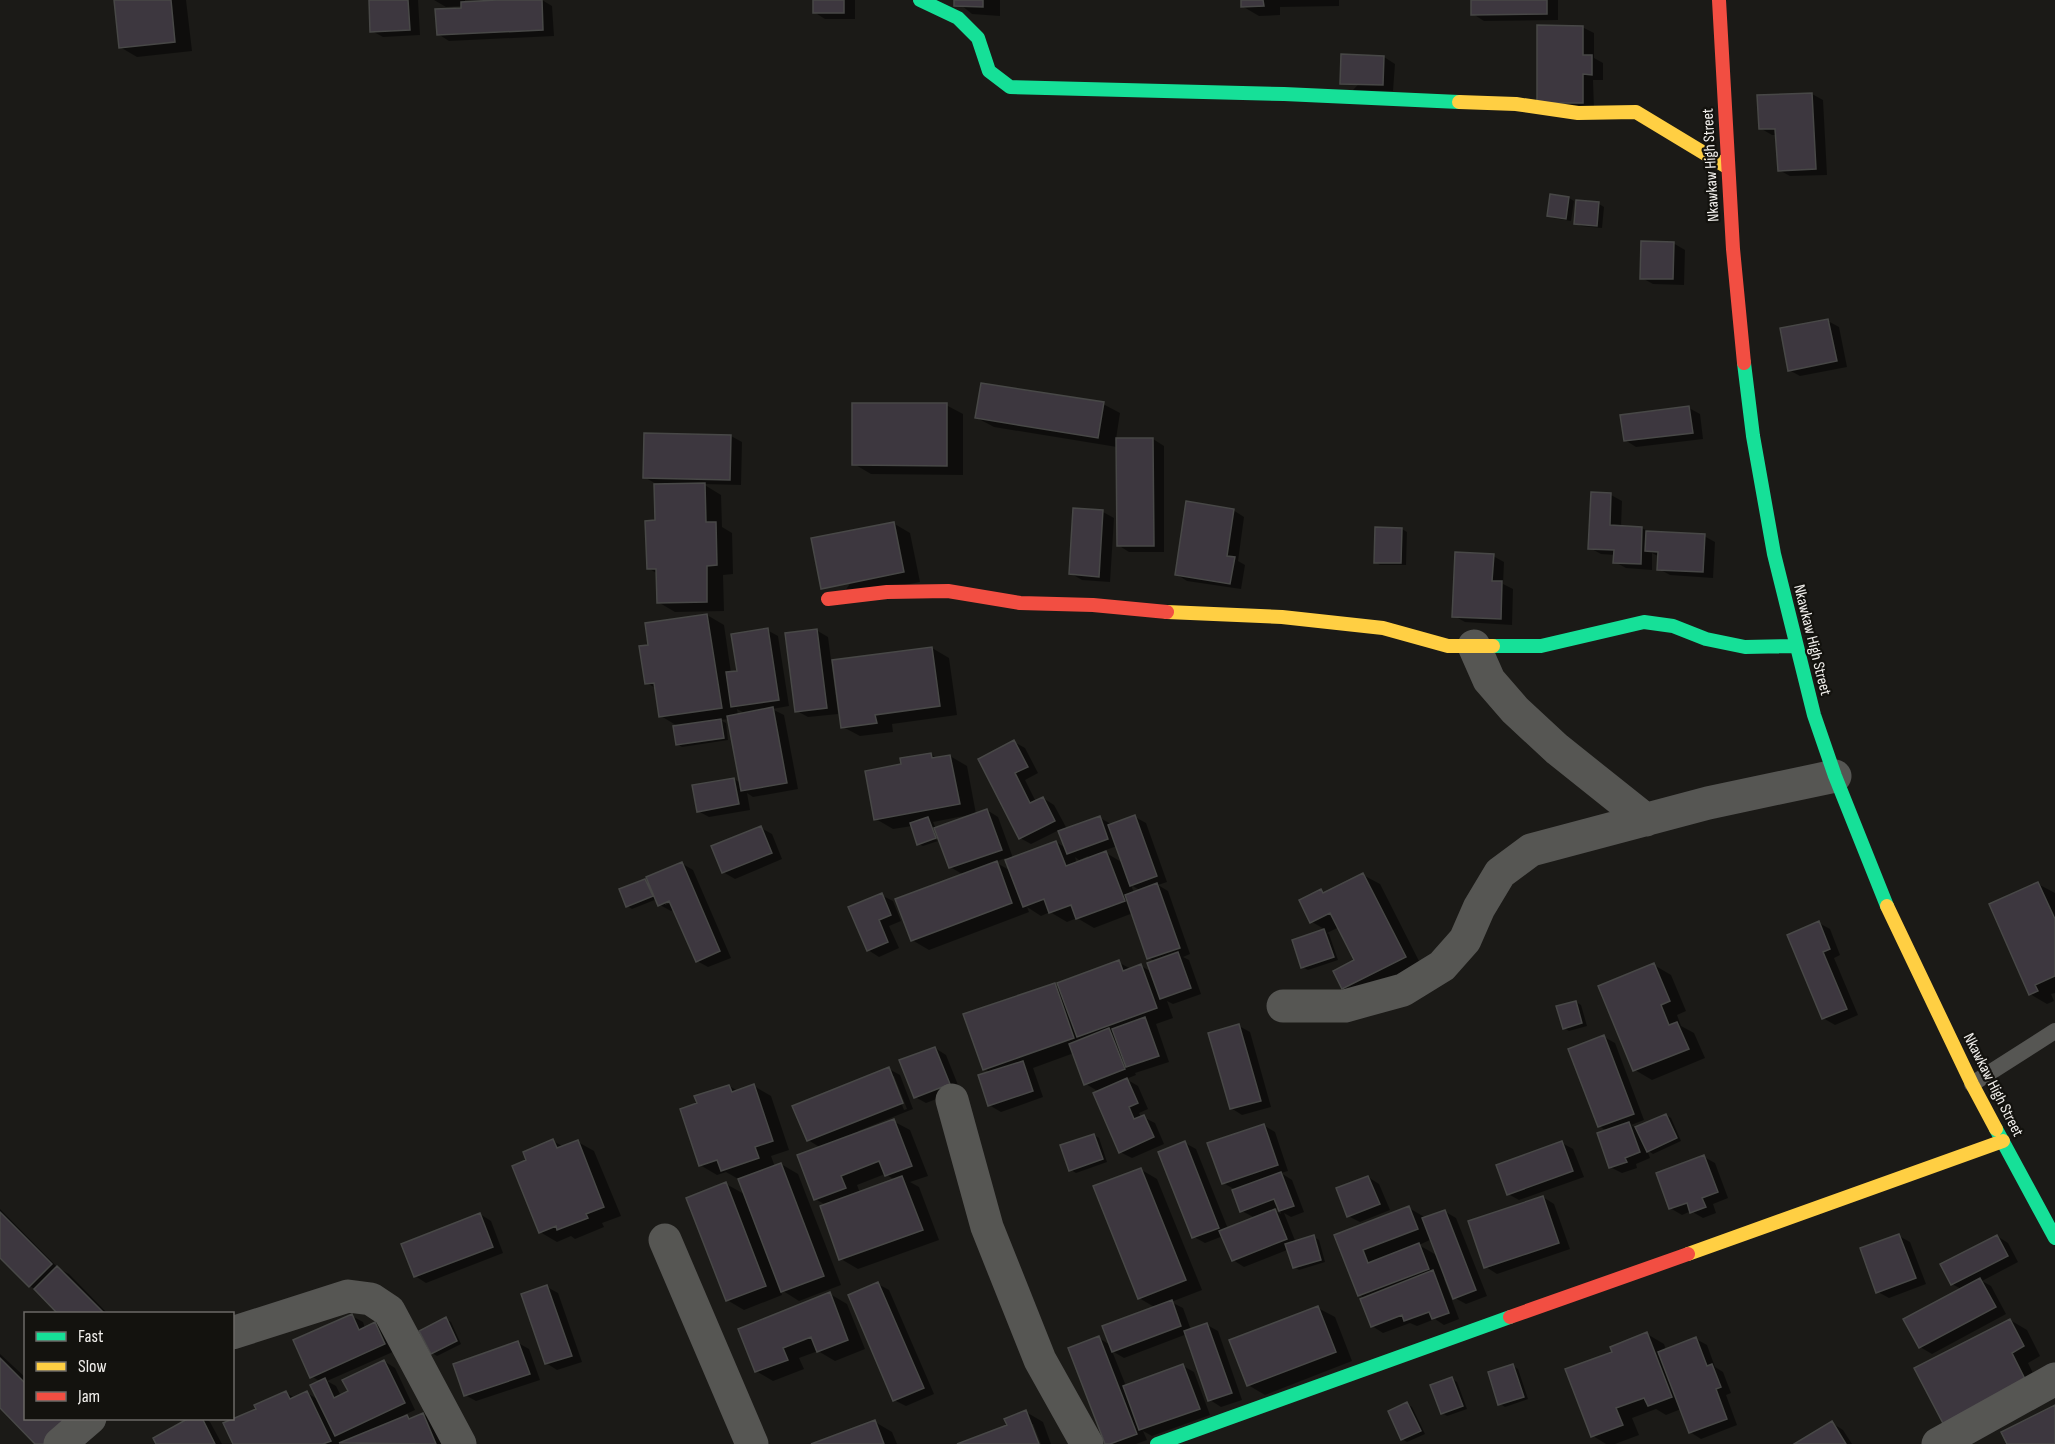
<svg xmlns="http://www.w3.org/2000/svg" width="2055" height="1444" viewBox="0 0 2055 1444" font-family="'Sofia Sans Condensed',sans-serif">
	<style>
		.shadow { fill: #0007; fill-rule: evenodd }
		.building { fill: #3d373f; stroke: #484847; stroke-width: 1.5 }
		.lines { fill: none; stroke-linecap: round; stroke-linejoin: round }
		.lane { stroke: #565653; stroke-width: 16 }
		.street { stroke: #565653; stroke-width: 33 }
		.fast { stroke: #16e098; stroke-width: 14 }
		.slow { stroke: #ffcf43; stroke-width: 14 }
		.jam { stroke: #f24e42; stroke-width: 14 }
		.labels { text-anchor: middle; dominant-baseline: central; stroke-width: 4.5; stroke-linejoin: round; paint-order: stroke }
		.street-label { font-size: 16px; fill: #f1efec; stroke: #13120e }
	</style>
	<rect width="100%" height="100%" fill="#1b1a17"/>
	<path class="shadow" d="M115,0H186L192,51L137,57L120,47Z
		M370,0H418L420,35L383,37L372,31Z
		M434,0H465V3L542,0L552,6L554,36L449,41L438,34L463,9V6L446,7Z
		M814,0H855V19H825L814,12Z
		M955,0H1000V16L972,14Z
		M1242,0H1339V6L1280,7V15L1259,16L1242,6Z
		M1473,0H1558V20L1484,21L1473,14Z
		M1582,27L1594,33V58L1603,63V80H1593L1594,109H1550Z
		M1384,57L1395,64L1393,91L1353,90Z
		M1812,94L1823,100L1827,175L1790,176L1779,170L1777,135H1772L1760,128L1759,96Z
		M1569,198L1574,201L1571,221L1553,218L1548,215Z
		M1599,204L1604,207L1602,228L1581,226L1576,223Z
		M1673,243L1685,250L1684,285L1653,284L1642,278Z
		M1828,321L1839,327L1847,367L1800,376L1789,370Z
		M1103,404L1120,413L1116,439H1153L1164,446V552H1129L1118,545L1117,447L994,427L977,418Z
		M946,405L963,414V475L871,474L854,464Z
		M1689,408L1700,414L1703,439L1636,447L1625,440Z
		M731,436L742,442L741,485L703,484L721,495L722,527L732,533L733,574L723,575L724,611L675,612L658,602V574L648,568L657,522L660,486L644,477Z
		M1611,495L1622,501L1621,527L1642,528L1651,533L1704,536L1715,542L1713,578L1670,575L1659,569L1658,556L1652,553V570L1626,568L1615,562V555L1601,554L1590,548Z
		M1233,510L1244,517L1238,561L1245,565L1241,589L1187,581L1176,574Z
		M1103,512L1114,518L1110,582L1082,580L1070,573Z
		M893,523L910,533L920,582L840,598Z
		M1376,528L1402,529L1407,532L1406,565H1380L1375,562Z
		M1493,556L1504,562L1503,584L1513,589L1512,625L1465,622L1454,616Z
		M707,615L724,625L731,673L738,672L767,630L778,636L789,706L772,709L784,715L798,789L753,797L747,793L750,810L709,817L698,811L734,779L741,783L729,719L720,720L726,723L728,740L682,747L677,744L679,727L661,716L657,689L647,683L650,646ZM737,709L746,714L738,715Z
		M816,630L828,637L838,714L808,717L797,711Z
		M932,648L949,658L957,715L892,724L893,732L860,736L843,727Z
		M1014,742L1025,748L1038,773L1025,780L1036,802L1043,798L1054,805L1067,829L1100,818L1111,824L1135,817L1146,823L1167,882L1158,885L1168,891L1190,954L1183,957L1189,960L1201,994L1173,1004L1167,1001L1173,1018L1156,1024L1169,1062L1135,1073L1136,1075L1126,1079L1138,1086L1148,1109L1139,1113L1141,1118L1143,1117L1155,1123L1164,1144L1132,1158L1120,1152L1099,1092L1086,1084L1074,1053L1033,1068L1043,1097L1001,1112L989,1105L990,1072L984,1069L1055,985L1061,988L1118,962L1131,969L1141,966L1152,972L1155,962L1149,958L1133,913L1094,928L1077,918L1067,922L1050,912L1041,916L1027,907L1029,912L929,950L912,940L964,875L950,867L940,839L930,833L928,836L938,841L923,846L918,844L912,826L893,829L876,819L903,765L931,754L938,759L950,756L967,766L976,814L987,810L998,817L1013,858L1056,842L1066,848L1059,830L1031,844L1020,838L980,759ZM969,815L970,817L936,829L933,822ZM1117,846L1123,863L1103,851ZM1088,856L1089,859L1077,864L1075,857L1079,860ZM1006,858L1011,871L995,862ZM1131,885L1141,891L1134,893Z
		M761,828L772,834L782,859L735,879L723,872Z
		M681,863L693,870L731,958L708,967L697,961L674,910L671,911L660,905L657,899L632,909L627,906L645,880L650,883ZM677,900L665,905V901Z
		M1363,875L1380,884L1422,967L1360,998L1343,988L1356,961L1339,927L1327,933L1329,934L1338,960L1308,970L1302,967L1294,941L1326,930L1312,922L1301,901L1321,891L1325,893Z
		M2038,884L2055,893V993L2051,994L2054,1001L2047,1004L2030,994Z
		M881,895L893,901L901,921L889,926L899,948L879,957L868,950Z
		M1819,923L1830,929L1840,955L1834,958L1858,1015L1835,1025L1823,1018Z
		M1654,965L1671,975L1686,1011L1677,1015L1681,1026L1694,1033L1705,1058L1652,1080L1635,1070Z
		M1576,1002L1581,1005L1587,1026L1569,1031L1564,1028Z
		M1239,1026L1250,1032L1271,1107L1242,1115L1231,1108Z
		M1604,1037L1615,1043L1644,1120L1631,1125L1636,1128L1666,1115L1671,1118L1681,1141L1653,1154L1647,1150L1650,1158L1636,1164L1637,1168L1622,1173L1610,1167L1607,1131L1599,1126Z
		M935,1048L946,1055L960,1090L926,1103L915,1097Z
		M889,1069L900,1075L913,1109L858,1131L859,1134L893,1121L910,1130L928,1176L910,1182L919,1187L939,1240L858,1269L841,1259L826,1205L815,1199L821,1148L808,1140ZM891,1076H894L907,1109L904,1110ZM885,1174L895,1180L860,1193L857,1185Z
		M729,1086L738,1091L754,1086L771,1096L789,1150L771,1156L775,1167L781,1164L798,1174L841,1285L799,1301L780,1289L782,1295L744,1310L727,1300L726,1184L746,1195L740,1180L726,1172L717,1175L700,1165L699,1104Z
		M1263,1125L1275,1132L1288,1171L1281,1173L1292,1180L1304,1212L1291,1217L1284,1213L1296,1243L1314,1237L1319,1240L1325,1262L1299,1270L1294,1267L1287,1250L1244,1267L1233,1260L1223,1236L1205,1243L1194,1237L1185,1143L1196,1149L1228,1229L1255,1218L1242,1211L1234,1189L1223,1183ZM1279,1207L1281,1214L1273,1210Z
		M1094,1135L1099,1138L1107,1162L1076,1173L1071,1170Z
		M553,1141L564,1147L578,1142L594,1151L621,1216L602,1223L604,1227L575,1239L571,1236L557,1242L540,1232L528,1161Z
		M1562,1143L1573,1149L1584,1177L1519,1200L1508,1194Z
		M1704,1157L1715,1163L1728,1198L1713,1204L1716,1213L1703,1218L1691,1211L1682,1215L1670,1208Z
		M1140,1169L1157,1179L1202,1290L1171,1302L1183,1308L1191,1330L1207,1325L1218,1331L1242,1400L1221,1407L1210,1400L1187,1334L1124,1358L1112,1351L1126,1386L1183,1366L1194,1372L1210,1415L1152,1436L1143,1431L1147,1440L1136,1444H1107L1099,1338L1110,1345L1156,1308L1139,1298Z
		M1368,1177L1379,1184L1390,1210L1360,1222L1348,1216Z
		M1543,1197L1554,1204L1570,1249L1497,1274L1486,1267Z
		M1409,1208L1426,1218L1444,1211L1456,1218L1487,1296L1466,1304L1455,1298L1447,1278L1444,1279L1459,1319L1444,1325L1435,1319L1417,1326L1410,1323L1383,1333L1372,1326L1364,1298L1359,1295L1336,1236ZM1432,1239L1438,1256L1419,1245Z
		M0,1209L58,1268L69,1274L108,1314H60L36,1290L30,1286L0,1256Z
		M480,1214L491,1221L503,1253L426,1283L415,1276Z
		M1899,1236L1910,1242L1926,1284L1889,1298L1878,1292Z
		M1997,1236L2008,1243L2018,1262L1982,1281L1991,1286L2006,1314L1932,1354L1920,1347L1905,1320L1961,1289L1952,1284Z
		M878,1284L889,1290L934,1394L906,1406L894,1400Z
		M547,1287L558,1293L582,1362L557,1370L546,1363Z
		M830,1294L847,1304L865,1349L835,1361L818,1351L799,1358L804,1369L773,1381L756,1371Z
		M1318,1308L1335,1317L1352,1361L1265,1395L1248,1385Z
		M352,1316L363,1322L365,1328L375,1324L386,1330L395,1351L327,1381L336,1386L341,1396L350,1392L384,1361L395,1368L415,1410L404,1415L412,1419L423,1414L440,1424L448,1444H234L258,1410L286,1393L295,1398L307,1393L319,1400L321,1382L311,1376Z
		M446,1319L451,1322L461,1344L437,1356L432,1353Z
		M2010,1320L2027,1330L2040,1356L2028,1363L2045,1397L1947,1428Z
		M1647,1334L1664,1344L1666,1350L1696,1339L1707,1345L1715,1367L1723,1372L1731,1393L1726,1395L1737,1425L1701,1439L1690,1432L1681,1409L1666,1415L1656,1409L1632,1418L1639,1435L1615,1444H1606L1593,1436L1614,1353Z
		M518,1343L529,1349L540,1380L476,1401L465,1395Z
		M0,1354L26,1378V1418H65L38,1444L0,1406Z
		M1513,1366L1518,1369L1528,1399L1505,1407L1500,1404Z
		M1452,1379L1457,1382L1467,1409L1447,1416L1442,1413Z
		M1407,1404L1412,1407L1425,1434L1407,1442L1402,1439Z
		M1026,1412L1043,1422L1051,1444H1041L1033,1424H1030L1037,1444H961L1009,1426Z
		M193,1418H205L210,1422L222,1444H157Z
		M875,1422L892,1432L897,1444H815Z
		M1832,1423L1843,1430L1852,1444H1797Z"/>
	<path class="building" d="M114,0H171L175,42L119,48Z
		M369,0H408L410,30L370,32Z
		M497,0H542L543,30L437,35L435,9L461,8V2Z
		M813,0H844V13H813Z
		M954,0H983V7L954,6Z
		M1241,0H1263L1264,6L1241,7Z
		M1471,0H1547V14L1471,15Z
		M1537,25L1583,26V55H1592V75L1583,74V103H1537Z
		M1341,54L1384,56L1383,85L1340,84Z
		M1812,93L1816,169L1778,171L1775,129H1759L1757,95Z
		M1550,194L1569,197L1566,219L1547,216Z
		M1576,200L1599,202L1597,226L1574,224Z
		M1641,241L1674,242L1673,279H1640Z
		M1828,319L1837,361L1788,371L1780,328Z
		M981,383L1104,402L1098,438L975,418Z
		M852,403H947V466L852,465Z
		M1689,406L1693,433L1624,441L1620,415Z
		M644,433L731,435L730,480L643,478Z
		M1116,438H1153L1154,546H1117Z
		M705,483L706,522H716L717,565L707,566V602L657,603L656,569H647L645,521L655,520L654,484Z
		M1591,492L1611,493L1610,525L1642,527L1641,564L1613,563L1614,550L1588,549Z
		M1186,501L1234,509L1227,556L1235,557L1230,584L1175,575Z
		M1073,508L1103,510L1099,577L1069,574Z
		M894,522L904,572L821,589L811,538Z
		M1375,527L1402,528L1401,563H1374Z
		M1646,531L1705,534L1703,572L1657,570L1658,552L1645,551Z
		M1455,552L1494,554L1492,581H1502L1501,619L1452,617Z
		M707,614L722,708L659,717L654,683L645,684L639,646L648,645L645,623Z
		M768,628L779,700L731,707L726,672L737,671L731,634Z
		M817,629L827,708L795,712L785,633Z
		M932,647L940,706L875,715L877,723L841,728L832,660Z
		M773,707L787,783L741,791L727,716Z
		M721,719L724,738L676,745L673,726Z
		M1014,740L1028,767L1015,773L1030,803L1043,797L1055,821L1019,839L978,759Z
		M931,753L932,758L950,755L960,804L874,820L865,771L901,764L900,758Z
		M734,778L739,804L697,812L692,785Z
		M987,809L1002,850L949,868L934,828Z
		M1135,815L1157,876L1130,886L1108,825Z
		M1100,816L1108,839L1067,854L1058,831Z
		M928,817L936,838L917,845L910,823Z
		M761,826L772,853L722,873L711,846Z
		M1056,841L1066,866L1106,851L1125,901L1076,919L1071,905L1049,913L1044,899L1023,907L1005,860Z
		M997,861L1012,903L911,941L895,899Z
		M682,862L720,951L696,962L669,901L658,906L646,877Z
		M1363,873L1406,957L1342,989L1333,971L1354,960L1330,913L1310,923L1299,900L1321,889L1323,893Z
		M645,879L653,896L626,907L619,889Z
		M2038,882L2055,919V976L2035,985L2038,991L2029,995L1989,904Z
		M1157,883L1180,948L1147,959L1125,895Z
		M882,893L891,915L879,920L888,942L867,951L848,907Z
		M1819,921L1830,949L1823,952L1847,1009L1822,1019L1787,935Z
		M1324,929L1334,957L1301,968L1292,940Z
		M1178,952L1191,988L1160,999L1147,963Z
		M1119,960L1123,971L1141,964L1157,1008L1077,1037L1057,983Z
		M1654,963L1670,1001L1661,1005L1669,1025L1677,1022L1689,1049L1633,1071L1598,986Z
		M1055,983L1074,1038L983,1070L963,1014Z
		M1576,1001L1582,1023L1563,1029L1556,1006Z
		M1145,1017L1159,1056L1126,1067L1112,1029Z
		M1239,1024L1261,1101L1230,1109L1208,1033Z
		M1109,1028L1125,1069L1084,1085L1069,1044Z
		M1604,1035L1634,1114L1598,1127L1568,1049Z
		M935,1047L950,1084L914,1098L899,1060Z
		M1023,1061L1033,1091L988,1106L978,1075Z
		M889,1067L903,1103L807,1141L792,1106Z
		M1127,1078L1138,1103L1129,1107L1134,1119L1144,1115L1154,1137L1119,1153L1093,1093Z
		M754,1084L773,1141L755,1147L759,1158L721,1171L717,1160L699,1166L680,1109L697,1103L694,1096L729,1085L732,1092Z
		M1666,1114L1677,1138L1647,1152L1635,1127Z
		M894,1119L912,1166L885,1176L879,1161L841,1176L846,1188L814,1200L797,1155Z
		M1629,1122L1640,1152L1625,1158L1627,1162L1609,1168L1597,1133Z
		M1264,1124L1278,1165L1222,1184L1207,1143Z
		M1094,1134L1103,1159L1069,1171L1060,1145Z
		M553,1139L557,1148L578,1140L604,1207L586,1214L588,1218L557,1230L556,1226L539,1233L512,1166L526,1160L523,1152Z
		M1185,1141L1219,1228L1192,1238L1158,1152Z
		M1562,1141L1573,1171L1507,1195L1496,1165Z
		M1704,1155L1718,1192L1702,1198L1706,1207L1690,1213L1687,1203L1669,1209L1656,1173Z
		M781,1163L824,1276L781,1292L738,1179Z
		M1141,1168L1186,1280L1138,1299L1093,1186Z
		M1281,1172L1294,1206L1279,1211L1274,1199L1240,1212L1232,1190Z
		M902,1176L923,1230L839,1260L820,1206Z
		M1368,1176L1380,1204L1347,1217L1336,1188Z
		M726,1182L766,1286L726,1301L686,1198Z
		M1543,1196L1559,1243L1484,1268L1468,1221Z
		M1409,1206L1418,1229L1363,1250L1368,1263L1419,1243L1429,1269L1358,1296L1334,1235Z
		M1275,1209L1287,1239L1232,1261L1219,1231Z
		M1445,1210L1476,1290L1453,1299L1422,1218Z
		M0,1212L52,1264L29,1287L0,1258Z
		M480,1213L493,1247L414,1277L401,1244Z
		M1899,1234L1916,1278L1876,1293L1860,1248Z
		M1314,1235L1321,1260L1293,1268L1285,1244Z
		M1997,1235L2008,1256L1951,1285L1940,1264Z
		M57,1266L105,1314H58L34,1289Z
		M1433,1270L1449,1313L1432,1319L1429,1312L1404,1321L1402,1315L1371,1327L1360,1299Z
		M1980,1278L1996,1307L1919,1348L1903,1319Z
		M878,1282L924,1388L893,1401L848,1295Z
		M547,1285L572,1356L545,1364L521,1294Z
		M830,1292L848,1340L817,1352L811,1337L783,1348L788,1360L755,1372L738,1329Z
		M1172,1300L1181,1326L1112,1352L1102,1326Z
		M1318,1306L1336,1352L1247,1386L1229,1340Z
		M352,1314L359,1330L375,1322L385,1344L310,1378L293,1340Z
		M446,1317L457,1341L431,1354L419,1331Z
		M2010,1319L2024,1346L2012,1353L2029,1387L1946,1429L1914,1368Z
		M1207,1323L1232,1393L1208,1401L1184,1331Z
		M1647,1332L1672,1397L1648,1406L1644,1398L1616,1408L1623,1425L1591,1437L1565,1369L1612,1352L1610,1347Z
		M1099,1336L1137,1434L1110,1444H1105L1068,1348Z
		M1696,1337L1707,1366L1712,1364L1721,1387L1716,1389L1727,1419L1689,1433L1658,1352Z
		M518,1341L530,1374L464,1396L453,1364Z
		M0,1358L26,1384V1418H60L68,1427L50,1444H35L0,1408Z
		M384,1360L405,1403L335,1436L310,1385L325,1378L334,1398L348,1391L342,1380Z
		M1183,1364L1200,1409L1139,1430L1123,1386Z
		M1513,1364L1524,1397L1498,1405L1488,1372Z
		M1452,1377L1463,1406L1441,1414L1430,1385Z
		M286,1391L290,1399L307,1391L331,1441L323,1444H233L223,1423L256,1409L254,1405Z
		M1407,1402L1421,1431L1401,1440L1388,1411Z
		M2055,1405V1444H2007L2001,1432Z
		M1026,1410L1039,1444H957L1007,1425L1004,1419Z
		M423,1413L436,1444L339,1443L407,1415L409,1419Z
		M189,1418H202L215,1444H156L153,1438Z
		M875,1420L884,1444H811Z
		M1832,1421L1846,1444H1794Z"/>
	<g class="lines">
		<path class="lane" d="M1972,1084L2055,1031"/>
		<path class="street" d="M1474,646L1489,680L1515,710L1557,749L1646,820
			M1283,1006H1345L1403,990L1442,966L1465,940L1479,908L1500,873L1531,850L1708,803L1835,776
			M952,1100L987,1227L1040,1360L1087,1444
			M665,1240L752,1444
			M232,1333L348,1296L371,1299L389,1311L460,1444
			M60,1444L90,1418
			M1938,1444L2055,1379"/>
		<path class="fast" d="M920,0L958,18L978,38L989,71L1010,87L1284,94L1459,102
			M1744,363L1753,436L1774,554L1814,715L1835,776L1887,906
			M1493,646H1541L1644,622L1673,626L1706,639L1745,647L1797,646
			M1996,1129L2055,1238
			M1157,1444L1510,1317"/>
		<path class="slow" d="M1459,102L1516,104L1578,113L1636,112L1727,167
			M1167,612L1282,617L1383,628L1448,646H1493
			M1887,906L1972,1084L1996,1129
			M1688,1254L2003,1141"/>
		<path class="jam" d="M1719,0L1733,249L1744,363
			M828,599L887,592L948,591L1020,603L1093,605L1167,612
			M1510,1317L1688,1254"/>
	</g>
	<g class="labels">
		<g class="street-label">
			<text transform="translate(1711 165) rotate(-93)">Nkawkaw High Street</text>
			<text transform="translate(1812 640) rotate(76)">Nkawkaw High Street</text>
			<text transform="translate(1993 1085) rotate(63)">Nkawkaw High Street</text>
		</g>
	</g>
	<rect x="24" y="1312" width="210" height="108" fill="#13120e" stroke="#6c6a67" stroke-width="1.5"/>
	<rect x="36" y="1332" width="30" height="9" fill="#16e098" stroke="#6c6a67" stroke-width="1.5"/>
	<text x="78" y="1342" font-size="18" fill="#f1efec">Fast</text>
	<rect x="36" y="1362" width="30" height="9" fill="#ffcf43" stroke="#6c6a67" stroke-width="1.5"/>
	<text x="78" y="1372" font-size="18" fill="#f1efec">Slow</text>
	<rect x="36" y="1392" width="30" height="9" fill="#f24e42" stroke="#6c6a67" stroke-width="1.5"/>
	<text x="78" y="1402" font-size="18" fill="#f1efec">Jam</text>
</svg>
